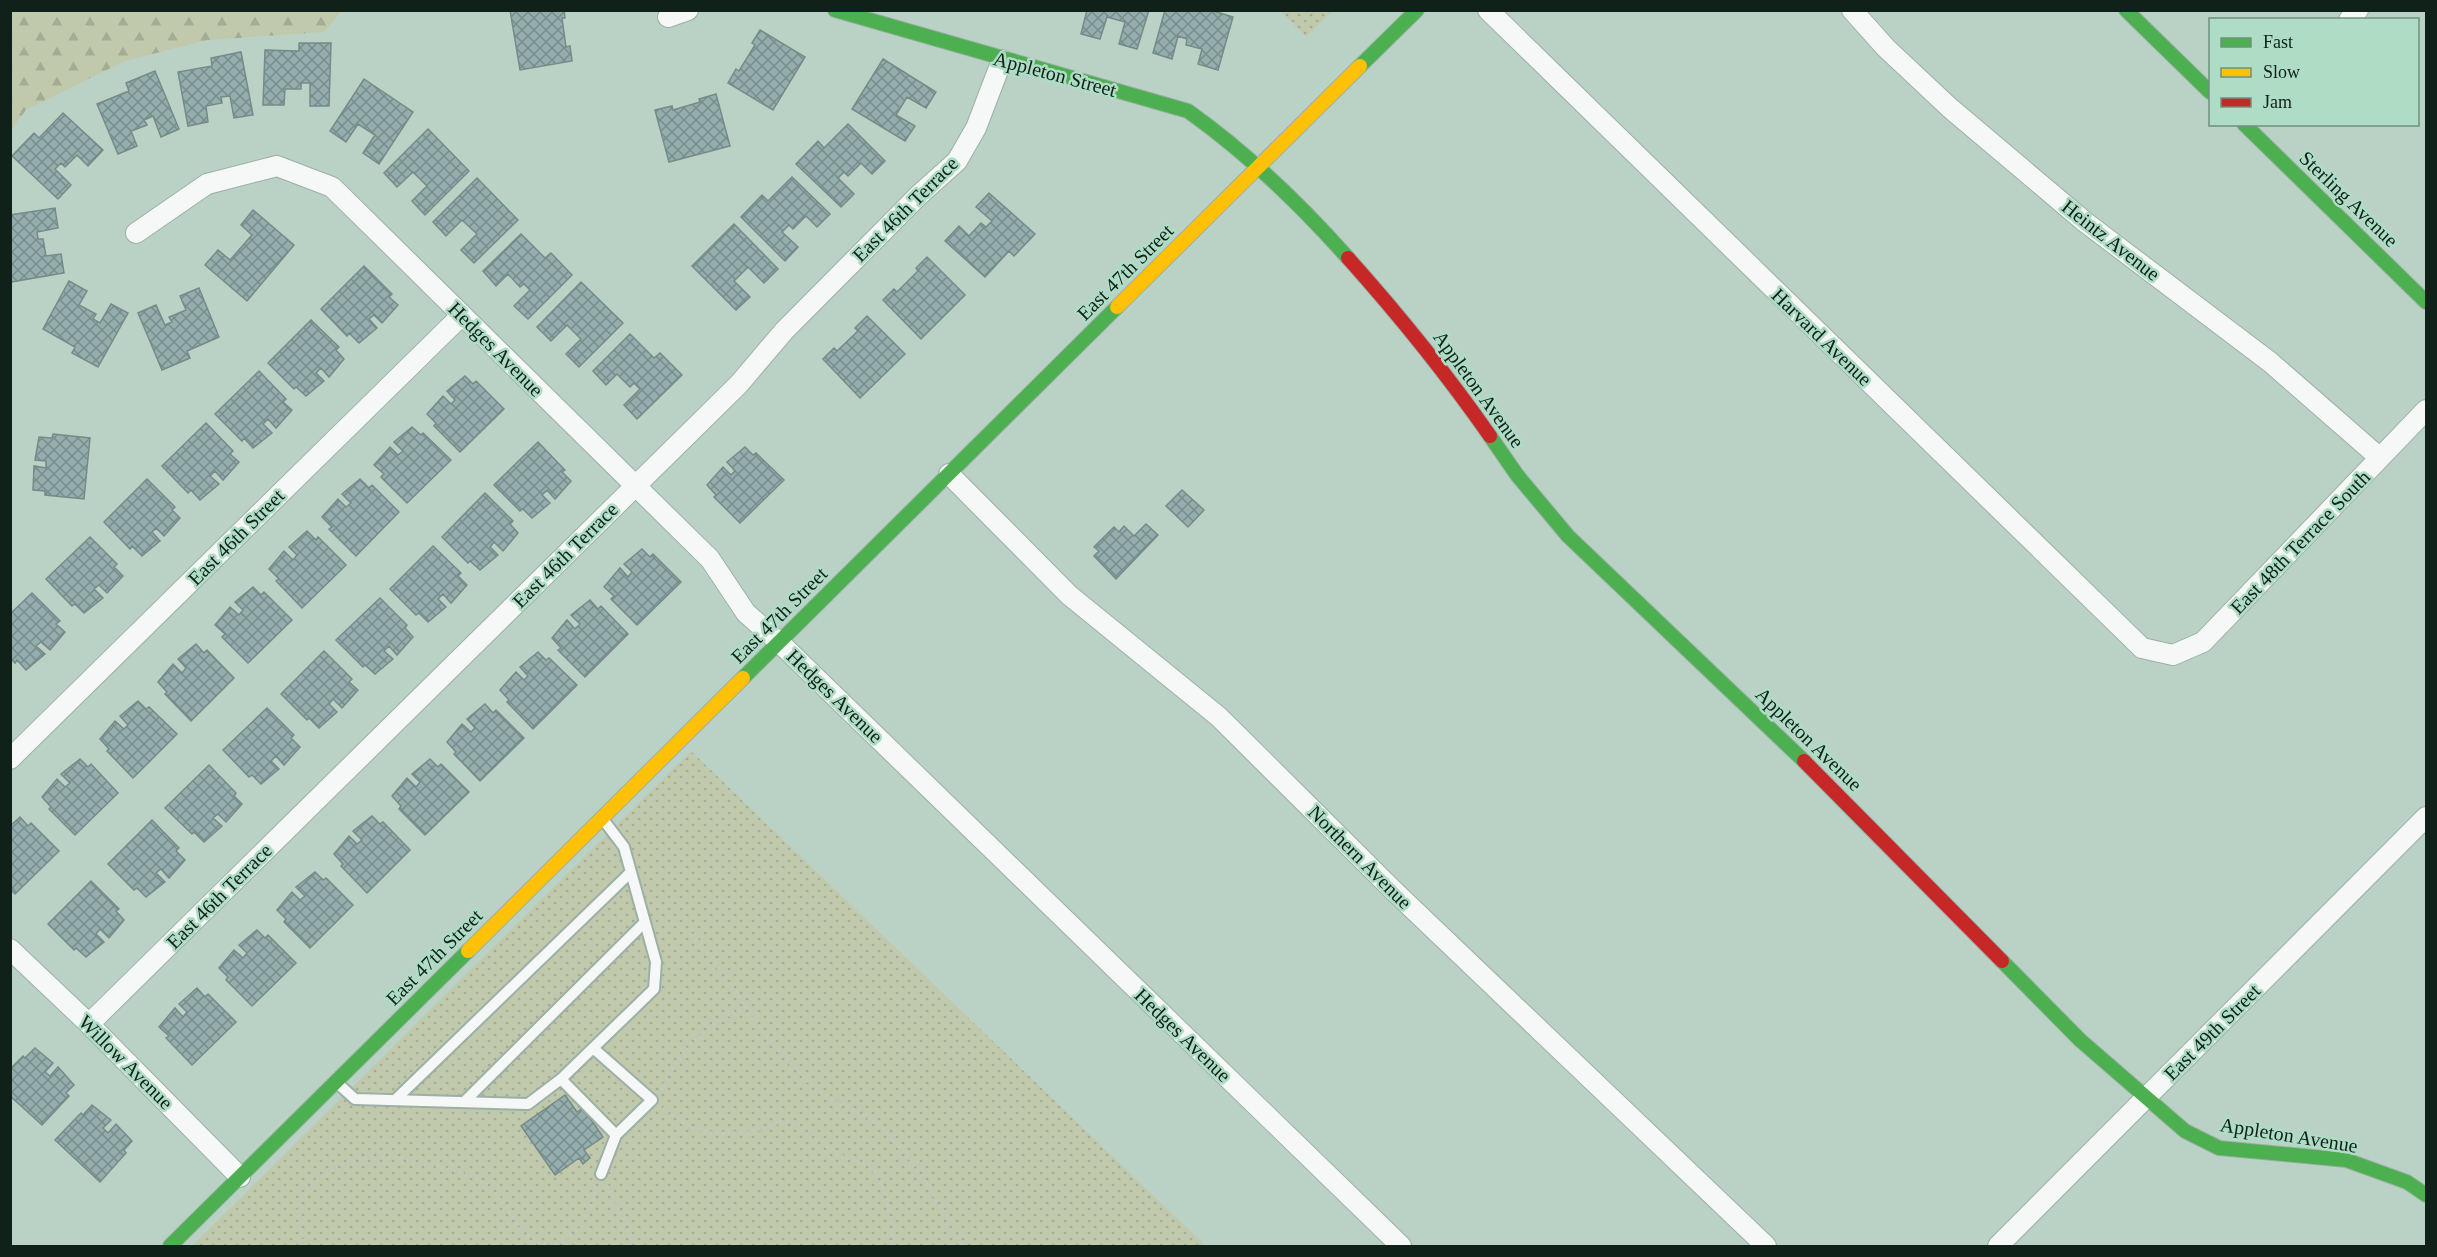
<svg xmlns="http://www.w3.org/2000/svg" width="2437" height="1257" viewBox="0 0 2437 1257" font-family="Georgia,serif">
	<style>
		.grass { fill: url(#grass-dots) }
		.forest { fill: url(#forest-firs) }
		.building { fill: url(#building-cross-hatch); stroke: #768a88; stroke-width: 1.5 }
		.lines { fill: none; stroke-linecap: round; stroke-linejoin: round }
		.lane-casing { stroke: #9cb0a6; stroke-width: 14 }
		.street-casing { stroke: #9cb0a6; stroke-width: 22 }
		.fast-casing { stroke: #9cb0a6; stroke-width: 16 }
		.slow-casing { stroke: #9cb0a6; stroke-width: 16 }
		.jam-casing { stroke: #9cb0a6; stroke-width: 16 }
		.path { stroke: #c2c9c5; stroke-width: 4; stroke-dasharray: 1.5 4.5; stroke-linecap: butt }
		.lane { stroke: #f5f8f6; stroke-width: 10 }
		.street { stroke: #f5f8f6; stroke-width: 20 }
		.fast { stroke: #4caf50; stroke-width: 14 }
		.slow { stroke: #ffc107; stroke-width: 14 }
		.jam { stroke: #c62828; stroke-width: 14 }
		.labels { text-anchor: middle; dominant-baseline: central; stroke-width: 5; stroke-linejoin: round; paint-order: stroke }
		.street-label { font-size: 20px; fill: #0f2118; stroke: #afdcc4 }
	</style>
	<defs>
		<pattern id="grass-dots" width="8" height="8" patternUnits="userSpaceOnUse" patternTransform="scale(1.5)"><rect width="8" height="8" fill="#c1c9ad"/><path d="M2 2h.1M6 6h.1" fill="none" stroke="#a5ac94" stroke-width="1.8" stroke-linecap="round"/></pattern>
		<pattern id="forest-firs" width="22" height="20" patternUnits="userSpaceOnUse" patternTransform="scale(1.5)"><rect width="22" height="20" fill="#c1c9ad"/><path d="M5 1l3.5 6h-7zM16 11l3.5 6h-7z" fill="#a5ac94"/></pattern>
		<pattern id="building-cross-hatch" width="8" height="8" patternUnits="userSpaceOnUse" patternTransform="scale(1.5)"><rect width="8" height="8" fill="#94aeae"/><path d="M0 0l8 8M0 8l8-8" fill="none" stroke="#778d8d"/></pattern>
	</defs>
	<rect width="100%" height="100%" fill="#bad2c5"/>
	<path class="grass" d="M1281,11H1333L1306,37Z
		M691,751L1206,1246H192Z"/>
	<path class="forest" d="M11,10H342V11L324,32L208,40L125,61L26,110L11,131Z"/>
	<path class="building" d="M510,10H564L565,18H562L566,47L570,46L572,61L520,70Z
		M1087,10H1149L1137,49L1119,44L1125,22L1107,17L1100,39L1081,34Z
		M1165,10H1210L1233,17L1218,70L1198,64L1202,49L1186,45L1187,39L1178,36L1172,59L1153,53Z
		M760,30L805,57L773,110L728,83L736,69L739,71L755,45L752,43Z
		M299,43H331L329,106H310V83H301V89H285L284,105H263L265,50L299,51Z
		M241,52L253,115L234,118L230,96L221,97L222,103L206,106L208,122L188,126L178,72L212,66L211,58Z
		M883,59L936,92L926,108L907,97L896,115L915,126L905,141L852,109Z
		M155,71L179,129L161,137L153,116L144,120L147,125L131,131L137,146L118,154L97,104L129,91L126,83Z
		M364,79L413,112L379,164L363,153L375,135L358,124L346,142L330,131Z
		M716,94L730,146L669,162L655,110L672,106L673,110L700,102L699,99Z
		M63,113L103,150L88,166L77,155L65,167L61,163L55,169L71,185L58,199L12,156L34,133L39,138Z
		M848,124L885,161L872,174L861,163L848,176L844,172L838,178L854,194L841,207L796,164L818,141L824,148Z
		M428,129L469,171L425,215L412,201L427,186L413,172L397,187L384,173Z
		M792,177L830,214L817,227L806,216L793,229L789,225L782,232L798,247L785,261L741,217L762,195L768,201Z
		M477,178L518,220L474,263L461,250L477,234L462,220L446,236L433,222Z
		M989,193L1035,234L1014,256L1009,251L985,277L945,241L959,226L969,236L981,223L986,227L992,221L976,207Z
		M55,208L58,228L37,232L38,239H43L46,256L61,254L64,273L11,282L10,215Z
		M253,210L294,245L247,301L205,265L218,250L230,260L252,235L241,225Z
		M734,224L778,269L764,283L748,267L734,281L750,297L736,310L692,266Z
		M521,234L545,258L551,253L572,275L528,319L514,306L530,290L524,284L520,287L508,274L496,286L483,271Z
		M927,257L965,295L921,339L883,300L894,289L897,292L918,271L916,268Z
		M364,266L392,294L389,297L398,305L382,323L374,315L369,319L377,328L359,343L349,333L347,336L321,309Z
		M69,281L87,291L79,305L96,314L93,319L100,323L111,304L128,313L98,367L72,353L75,347L43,329Z
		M581,282L623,323L579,367L566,354L581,339L567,325L551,341L537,327Z
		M199,288L219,337L187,351L190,358L162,370L138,313L156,305L165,325L172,322L169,317L186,310L180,296Z
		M867,316L905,354L860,398L823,359L834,348L837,351L858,331L855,328Z
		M311,320L339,347L336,350L344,359L329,377L321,368L316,373L324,381L306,396L296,387L294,389L268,363Z
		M630,334L654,358L660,353L682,375L637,419L624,405L640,389L634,383L630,387L617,374L606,385L593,371Z
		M259,371L286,399L283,402L292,410L276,428L268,419L263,424L272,433L253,448L244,438L242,441L215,414Z
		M465,376L473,384L476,381L504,409L460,452L434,426L436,423L427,414L443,396L451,404L455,400L447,391Z
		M206,423L233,451L230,454L239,462L223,480L215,471L210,476L219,484L200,500L191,490L188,493L162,466Z
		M412,427L421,435L423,433L451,460L407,503L381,477L384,474L374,465L390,447L398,455L403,451L394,442Z
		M53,434L90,438L84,499L45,495V491L33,490L34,466L46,468V461L35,460L39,437L52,438Z
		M538,442L565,470L562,472L571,481L555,499L547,490L542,495L550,503L532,518L523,509L520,511L494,485Z
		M745,447L753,455L756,453L784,480L740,523L714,497L716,495L707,485L723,467L731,475L735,471L727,462Z
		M147,479L175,507L172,510L180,518L164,536L156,528L152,532L160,541L142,556L132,546L130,549L104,522Z
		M360,479L369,488L372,485L399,512L356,556L329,529L332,527L322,517L338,499L346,507L351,503L342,494Z
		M1182,490L1204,510L1188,527L1166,506Z
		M485,493L513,521L510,524L518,533L503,551L494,542L490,547L498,555L480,570L470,561L468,563L442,537Z
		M1146,524L1158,535L1116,579L1094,556L1099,551L1094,547L1114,527L1119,532L1124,526L1134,536Z
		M307,531L316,540L318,537L346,565L302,608L276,581L279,579L269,569L284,551L293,560L297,555L289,547Z
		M90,537L117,564L114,567L123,576L107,593L99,585L94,589L103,598L84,613L75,604L72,606L46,579Z
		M433,546L461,573L458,576L467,585L451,603L443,594L438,599L446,607L428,622L419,613L416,615L390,589Z
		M642,549L650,557L653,554L681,582L637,625L611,599L614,596L604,587L620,568L628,577L632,572L624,564Z
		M253,587L261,595L264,592L292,620L248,663L222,637L225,634L215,625L230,607L239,615L243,610L235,602Z
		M32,593L60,621L56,624L65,632L50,650L41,642L36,646L45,654L26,670L17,660L15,663L10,658V614Z
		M380,598L407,625L405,628L413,637L397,655L389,646L384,651L393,659L375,674L365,665L363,667L336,640Z
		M590,600L598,609L601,606L628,634L585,677L558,650L561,648L552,638L567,620L575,629L580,624L571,615Z
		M196,644L204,653L207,650L234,678L191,721L165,694L167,692L158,682L173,664L182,673L186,668L178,659Z
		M324,651L352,679L349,682L358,690L342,708L333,699L329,704L337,712L319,728L309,718L307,720L281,694Z
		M538,652L546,660L549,658L577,685L533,729L507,702L509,700L500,690L516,672L524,680L528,676L520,667Z
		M138,701L146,709L149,707L177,734L133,778L107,751L109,749L100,739L115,721L124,729L128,725L120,716Z
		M485,704L493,713L496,710L524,738L480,781L454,754L456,752L447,742L462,724L471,732L475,728L467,719Z
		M267,708L294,735L291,738L300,747L284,765L276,756L271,761L279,769L261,784L252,775L249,777L223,750Z
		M80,759L88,767L91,764L118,793L75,835L49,809L51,807L42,797L57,779L65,787L70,783L61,774Z
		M430,759L438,767L441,764L469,792L425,835L399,809L401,806L392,796L407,778L416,787L420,782L412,774Z
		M209,765L236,793L234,796L242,804L226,822L218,814L213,818L222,826L204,842L194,832L192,834L165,808Z
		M372,816L380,824L383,822L410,850L367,893L341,866L343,864L334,854L349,836L357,844L362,840L353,831Z
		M20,817L28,826L31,823L59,851L15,894L10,889V826Z
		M152,820L179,848L176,851L185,860L169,878L161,869L156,873L165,882L146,897L137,888L134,890L108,864Z
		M315,872L323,880L326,878L353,905L310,948L284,922L286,919L277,910L292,892L300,900L305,896L296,887Z
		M91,881L119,909L116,911L124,920L109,938L100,929L96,934L104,942L86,957L76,948L74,950L48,924Z
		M257,930L265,938L268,935L296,963L252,1006L226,980L228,977L219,968L234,950L243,958L247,953L239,945Z
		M197,988L205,997L208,994L236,1022L192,1065L166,1038L169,1036L159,1027L175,1008L183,1017L187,1012L179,1004Z
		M35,1048L53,1063L45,1072L50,1076L58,1067L74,1085L66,1093L69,1096L42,1125L10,1096V1069L23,1056L25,1058Z
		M565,1095L577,1112L583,1108L603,1137L584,1150L590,1158L583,1164L579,1158L555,1175L521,1126Z
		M92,1105L111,1120L103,1128L108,1133L116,1124L132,1141L124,1150L126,1153L100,1182L55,1140L81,1113L83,1115Z"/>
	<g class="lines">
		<defs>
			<path id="lane" d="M561,1079L616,1135L652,1100L593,1048
				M336,1082L355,1099L528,1104L561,1079L654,989L656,962L624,847L602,818
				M395,1100L631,872
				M464,1102L645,922
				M601,1174L616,1135"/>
			<path id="street" d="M1488,10L2142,648L2173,655L2203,642L2426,410
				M1852,10L1886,48L1950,108L2085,222L2270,362L2380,458
				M668,17L688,10
				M2349,20L2358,10
				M136,233L207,184L277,166L332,187L710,559L746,613L779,642L1401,1246
				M949,474L1069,595L1219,717L1394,891L1766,1246
				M10,759L462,315
				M10,949L89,1024L240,1177
				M89,1024L739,384L784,331L919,195L957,161L976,128L1002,60
				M1998,1246L2426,817"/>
			<path id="fast" d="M835,10L1188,111C1247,153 1300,204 1348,258
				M2126,10L2210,92
				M1360,66L1417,10
				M2244,124L2426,302
				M1490,436L1517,475L1568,536L1804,761
				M743,678L1117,307
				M2002,961L2080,1040L2185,1131L2219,1148L2346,1160L2407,1182L2426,1195
				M170,1246L468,951"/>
			<path id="slow" d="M1117,307L1360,66
				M468,951L743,678"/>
			<path id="jam" d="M1348,258C1399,315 1446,373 1490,436
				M1804,761L2002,961"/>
		</defs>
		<use href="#lane" class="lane-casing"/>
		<use href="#street" class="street-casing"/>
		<use href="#fast" class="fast-casing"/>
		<use href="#slow" class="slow-casing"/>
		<use href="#jam" class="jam-casing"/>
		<path class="path" d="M693,934C731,983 763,1038 807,1081C828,1102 857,1109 880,1127C904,1146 951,1218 963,1246
			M661,1090C666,1082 670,1074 675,1066C691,1040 717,1016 746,1008
			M663,1108C672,1114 682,1124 693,1128C711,1136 738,1134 757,1130C770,1127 779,1120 792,1122C810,1125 818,1143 833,1151C844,1159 858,1160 870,1169C889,1183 892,1225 893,1246
			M607,1186L626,1224L634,1246
			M306,1246C296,1225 293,1207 310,1188C331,1165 361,1155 392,1157C402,1157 413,1162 423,1164C448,1169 470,1171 490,1188C506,1202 521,1240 543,1244C575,1250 590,1209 597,1187"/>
		<use href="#lane" class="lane"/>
		<use href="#street" class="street"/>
		<use href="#fast" class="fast"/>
		<use href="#slow" class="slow"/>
		<use href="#jam" class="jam"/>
	</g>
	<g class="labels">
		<g class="street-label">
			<text transform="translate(1055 74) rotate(15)">Appleton Street</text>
			<text transform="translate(2349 199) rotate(44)">Sterling Avenue</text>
			<text transform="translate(905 209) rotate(-45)">East 46th Terrace</text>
			<text transform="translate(2111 240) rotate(38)">Heintz Avenue</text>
			<text transform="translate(1125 272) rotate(-45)">East 47th Street</text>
			<text transform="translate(1822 337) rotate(44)">Harvard Avenue</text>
			<text transform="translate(496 349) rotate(45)">Hedges Avenue</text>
			<text transform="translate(1479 389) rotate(54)">Appleton Avenue</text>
			<text transform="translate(236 537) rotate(-45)">East 46th Street</text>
			<text transform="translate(2300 542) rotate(-46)">East 48th Terrace South</text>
			<text transform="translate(565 555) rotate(-45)">East 46th Terrace</text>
			<text transform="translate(779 615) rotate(-45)">East 47th Street</text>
			<text transform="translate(835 696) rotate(44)">Hedges Avenue</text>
			<text transform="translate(1809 739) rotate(44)">Appleton Avenue</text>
			<text transform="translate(1360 857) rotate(45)">Northern Avenue</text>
			<text transform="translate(219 896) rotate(-45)">East 46th Terrace</text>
			<text transform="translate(434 957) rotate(-45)">East 47th Street</text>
			<text transform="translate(2212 1032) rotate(-45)">East 49th Street</text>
			<text transform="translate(1183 1035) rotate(44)">Hedges Avenue</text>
			<text transform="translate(126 1062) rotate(45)">Willow Avenue</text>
			<text transform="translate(2289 1135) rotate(9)">Appleton Avenue</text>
		</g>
	</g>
	<rect width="2437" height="1257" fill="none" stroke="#0f2118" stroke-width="24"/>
	<rect x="2209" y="18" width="210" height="108" fill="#afdcc4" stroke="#6f917f" stroke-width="1.5"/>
	<rect x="2221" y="38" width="30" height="9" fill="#4caf50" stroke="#6f917f" stroke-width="1.5"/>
	<text x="2263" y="48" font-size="18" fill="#0f2118">Fast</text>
	<rect x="2221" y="68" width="30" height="9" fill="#ffc107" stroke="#6f917f" stroke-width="1.5"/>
	<text x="2263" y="78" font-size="18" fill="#0f2118">Slow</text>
	<rect x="2221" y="98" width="30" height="9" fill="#c62828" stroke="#6f917f" stroke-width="1.5"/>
	<text x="2263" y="108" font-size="18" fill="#0f2118">Jam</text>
</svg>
